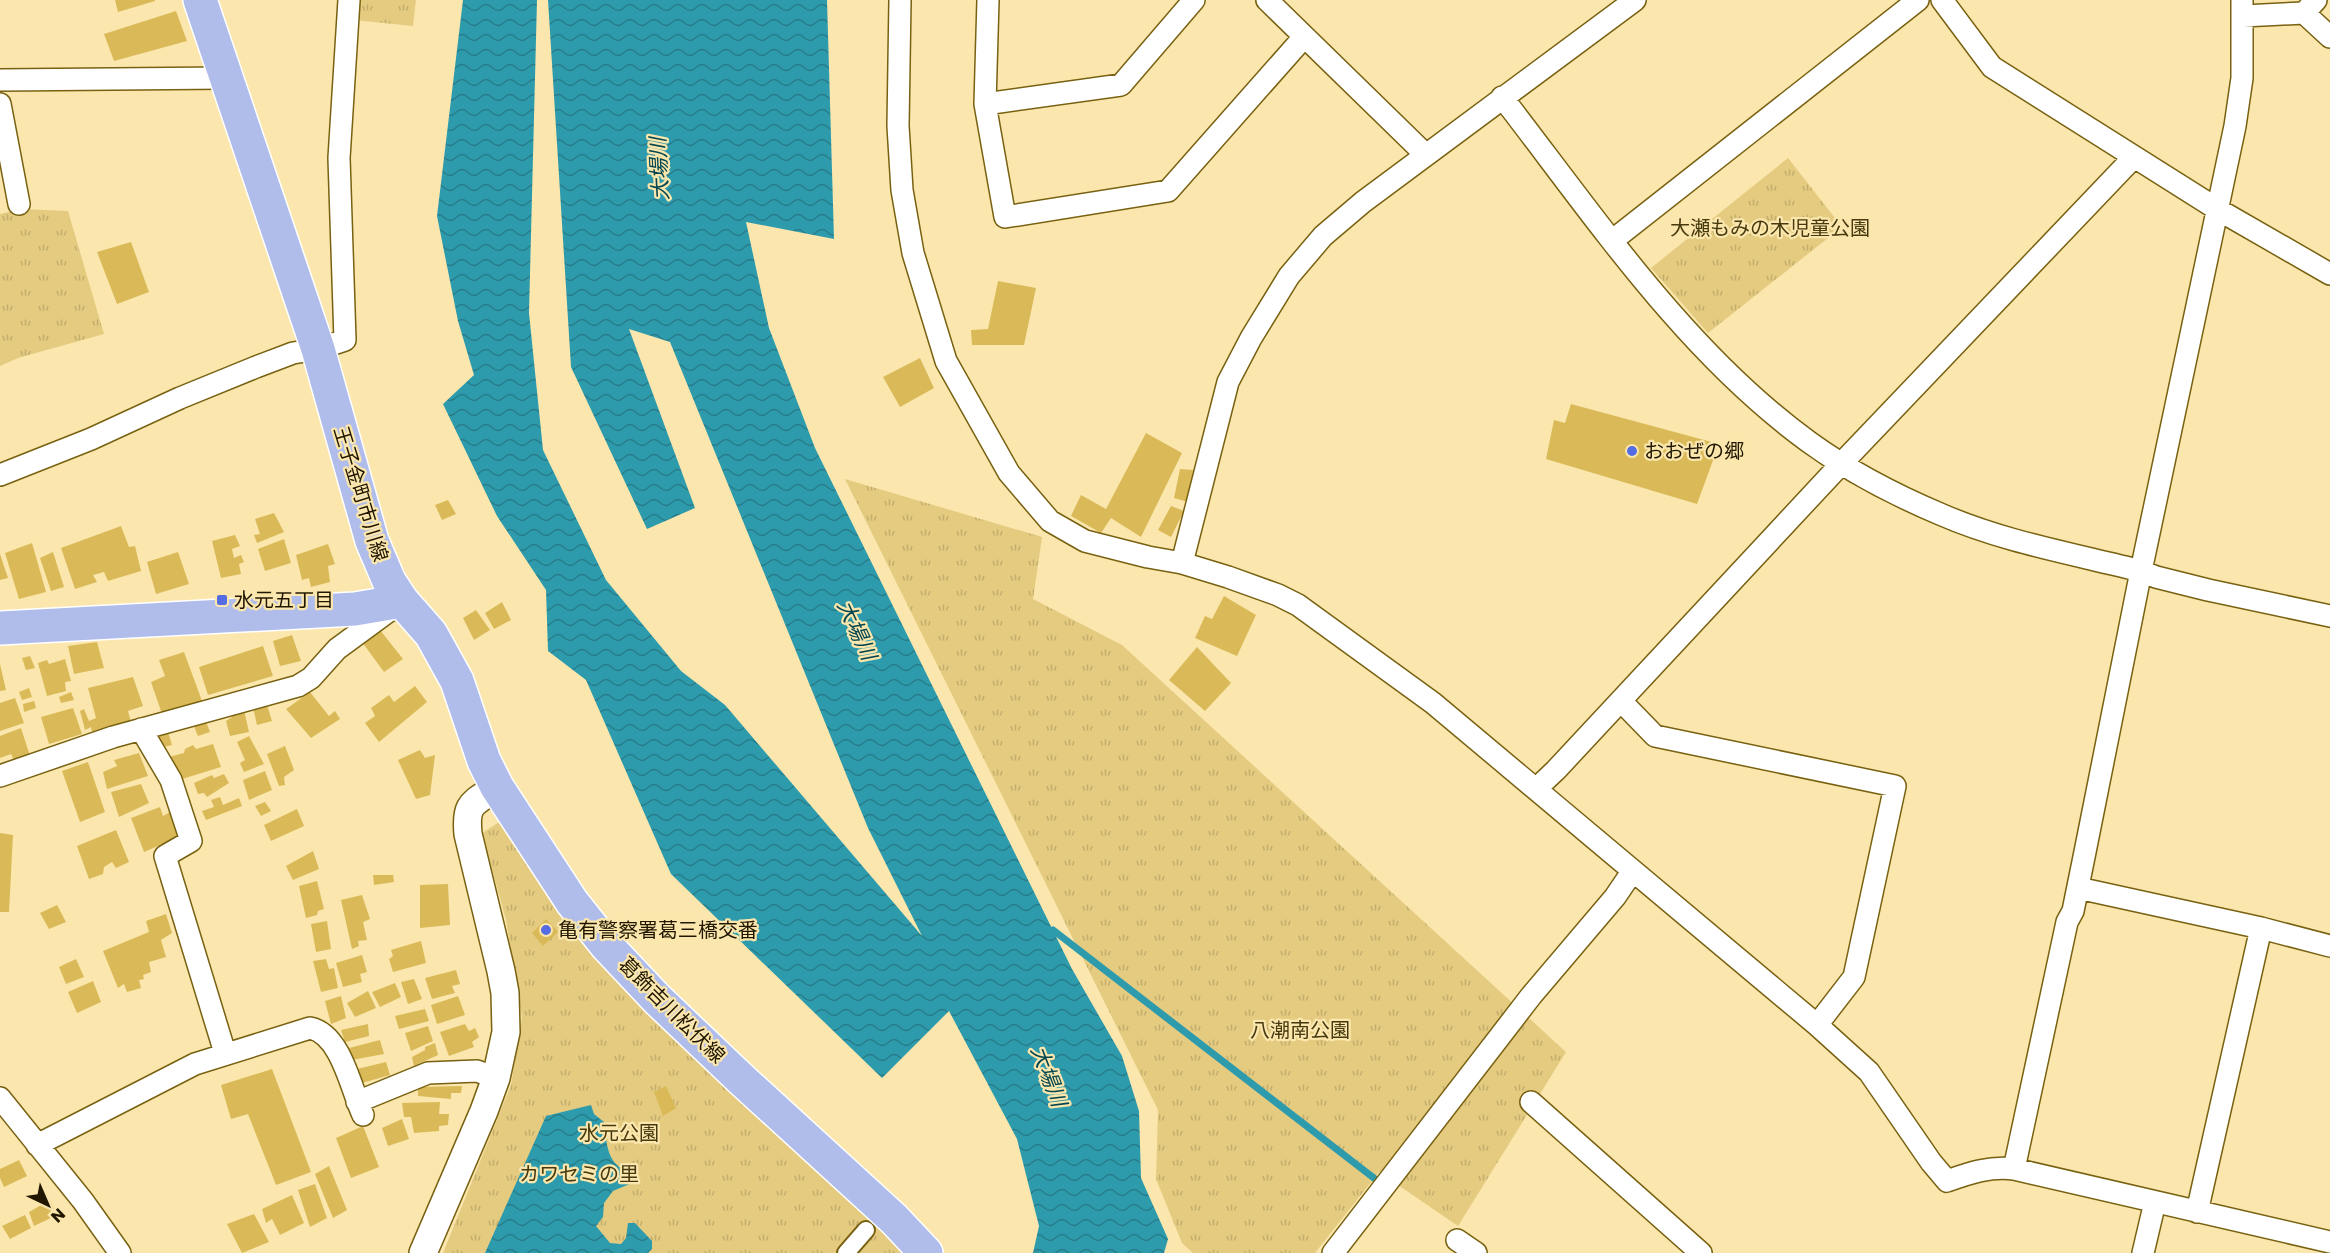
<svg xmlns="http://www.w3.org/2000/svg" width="2330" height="1253" viewBox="0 0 2330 1253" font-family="Poppins,'Noto Sans JP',sans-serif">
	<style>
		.park { fill: url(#park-tufts) }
		.water { fill: url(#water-waves) }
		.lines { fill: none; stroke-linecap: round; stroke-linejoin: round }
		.stream { stroke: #2e9bad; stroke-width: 7 }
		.building { fill: #daba58 }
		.pedestrian-casing { stroke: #786111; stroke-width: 20 }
		.minor-casing { stroke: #786111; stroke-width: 24 }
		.tertiary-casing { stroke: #786111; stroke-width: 30 }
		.primary-casing { stroke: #fff; stroke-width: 36 }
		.pedestrian { stroke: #fff; stroke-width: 16 }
		.minor { stroke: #fff; stroke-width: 21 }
		.tertiary { stroke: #fff; stroke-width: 27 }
		.primary { stroke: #b0bdea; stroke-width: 33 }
		.poi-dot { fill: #556ce2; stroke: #fbe7ad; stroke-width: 2 }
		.labels { text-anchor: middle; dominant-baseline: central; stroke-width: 4.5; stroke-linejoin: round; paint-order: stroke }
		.park-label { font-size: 20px; fill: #46390e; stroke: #fbe7ad }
		.poi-label { font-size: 20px; fill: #211700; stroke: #fbe7ad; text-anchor: start }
		.street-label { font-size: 20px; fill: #211700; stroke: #fbe7ad }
		.water-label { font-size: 21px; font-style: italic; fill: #044650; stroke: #fbe7ad }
	</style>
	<defs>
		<pattern id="park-tufts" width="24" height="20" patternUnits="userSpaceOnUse" patternTransform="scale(1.5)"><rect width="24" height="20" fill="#e4cb80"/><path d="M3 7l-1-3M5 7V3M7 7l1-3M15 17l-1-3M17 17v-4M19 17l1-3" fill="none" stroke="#c3ae6d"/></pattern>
		<pattern id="water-waves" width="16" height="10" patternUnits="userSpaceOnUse" patternTransform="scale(1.5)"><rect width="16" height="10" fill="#2e9bad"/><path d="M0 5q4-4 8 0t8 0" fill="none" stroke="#277d8a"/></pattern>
	</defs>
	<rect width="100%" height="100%" fill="#fbe7ad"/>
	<path class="park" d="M356,0H416L413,26L354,20Z
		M1788,158L1842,227L1708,333L1651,268Z
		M22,209L68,211L104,334L18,358L0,366V214Z
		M845,479L1042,537L1033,599L1122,645L1566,1052L1458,1226L1379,1172L1315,1253H1193L1182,1243L1156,1179L1158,1110Z
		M504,819L916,1253H443L511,1085L522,1018L506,920L482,833Z"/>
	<path class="water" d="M463,0H537L529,313L543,450L606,580L681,671L725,705L922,936L868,828L670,342L629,329L695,508L647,529L571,367L548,0H827L834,239L746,222L769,328L815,448L1072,969L1122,1056L1139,1111L1141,1178L1168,1239L1164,1253H1033L1039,1226L1017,1139L949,1011L882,1078L671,874L586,680L548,651L546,590L497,516L443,404L474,375L458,321L437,216Z
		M591,1105L594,1114L604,1122C606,1135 606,1154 616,1164C622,1171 630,1171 635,1178L632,1183L613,1191L604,1203L603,1217L596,1226L610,1243L621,1244L626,1238L628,1223H635L652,1241V1249L648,1253H485L546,1116Z"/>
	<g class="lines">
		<path class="stream" d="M1053,930L1379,1182"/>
	</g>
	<path class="building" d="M115,0H155V1L118,12Z
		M176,11L187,41L114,61L104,34Z
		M131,242L149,292L117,304L97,252Z
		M998,281L1036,288L1024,345H972L971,330L988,329Z
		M920,358L934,388L900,407L883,377Z
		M1571,404L1719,444L1697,504L1546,459L1554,420L1565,423Z
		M1146,433L1182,453L1141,537L1111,518L1101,533L1071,516L1081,495L1106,509Z
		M1180,469L1193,470L1188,502L1174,498Z
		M448,500L456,514L442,520L435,505Z
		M1171,506L1184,511L1171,537L1158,530Z
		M274,513L284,532L257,543L254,535L260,534L255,519Z
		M121,526L129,547L135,546L141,571L108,581L104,572L93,575L97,582L75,589L61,548Z
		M235,535L240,546L232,549L234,558L241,555L244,562L239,564L241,574L221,578L212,541Z
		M284,539L291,563L265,571L258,549Z
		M32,543L46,592L19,599L5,553Z
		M328,544L335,564L328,566L330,582L311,587L309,578L302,580L296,555Z
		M53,552L64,587L51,591L40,558Z
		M178,552L189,584L156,594L147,562Z
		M0,554L8,578L0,580Z
		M1224,596L1256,615L1237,656L1195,638L1205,616L1212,619Z
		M502,602L511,620L494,629L485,613Z
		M476,610L490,630L474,640L463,618Z
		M380,630L403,659L384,672L362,642Z
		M292,635L301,661L280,666L273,641Z
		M97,642L104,668L74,674L68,646Z
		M263,646L273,676L208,695L199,667Z
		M1197,647L1231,683L1205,711L1169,680Z
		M184,652L202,701L162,714L151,682L165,676L159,660Z
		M30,656L35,668L26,670L22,658Z
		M65,659L71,681L65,682L66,691L47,696L38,663L47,660L49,664Z
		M0,664L6,690L0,691Z
		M133,677L143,706L128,711L131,722L92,733L91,727L85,730L80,711L84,709L89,721L96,718L88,688Z
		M415,686L427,702L379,742L365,723L375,716L371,708L389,695L394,702Z
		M29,688L32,697L22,700L19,692Z
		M71,692L74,700L61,703L59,697Z
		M310,692L329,716L335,711L340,719L311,738L286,709Z
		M15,698L24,723L0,731V703Z
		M34,701L36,708L24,712L23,704Z
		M267,705L272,721L257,725L253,707Z
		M73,708L82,734L49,744L41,717Z
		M244,710L249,732L230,736L226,721L232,717L231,713Z
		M205,719L210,732L198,736L193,724Z
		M21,728L30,756L14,760L11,754L0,758V736Z
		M168,732L172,745L160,748L157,736Z
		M249,736L264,764L244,772L240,763L245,760L237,742Z
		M213,744L221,767L179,780L169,757L184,753L185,749L193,745L196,749Z
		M285,746L294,770L284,777L285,785L279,786L267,754Z
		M420,750L425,758L435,755L430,795L416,799L398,760Z
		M139,753L148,776L107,789L103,772L117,766L114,760Z
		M88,762L105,812L80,822L62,771Z
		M265,771L272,790L249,800L243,780Z
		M224,774L229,783L207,797L204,793L198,794L194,783L212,775L214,778Z
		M141,784L149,803L119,817L111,792Z
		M220,797L223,805L239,798L242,806L206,820L202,811L214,807L211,800Z
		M265,802L271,811L261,816L255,806Z
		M160,807L163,816L170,812L179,837L144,852L131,818Z
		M297,809L304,826L271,841L264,825Z
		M116,830L129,862L116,868L112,862L104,867L103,874L89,879L77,846Z
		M0,833L13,835L9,912H0Z
		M313,851L319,869L293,880L286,866Z
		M373,875H393L394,882L374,885Z
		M317,881L324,909L318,911L317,915L306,918L299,886Z
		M448,884L450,925L420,928V885Z
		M362,895L370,919L363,922L367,940L358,941L359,946L352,949L341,900Z
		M57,905L66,922L49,929L40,913Z
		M166,914L172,933L161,940L166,957L149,962L151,972L143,975L144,979L139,980L141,988L127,992L124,984L118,988L103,951L149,932L146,921Z
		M546,919L558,932L543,946L532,933Z
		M327,921L331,949L316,952L311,924Z
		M421,941L426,963L393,972L389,959L393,956L391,950Z
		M362,955L367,972L360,974L362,982L343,987L336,963Z
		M76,959L84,977L66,984L59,967Z
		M326,959L329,969L334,968L338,988L321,992L313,961Z
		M456,970L460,984L452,986L455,993L432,999L425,978Z
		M414,979L422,999L408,1004L401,982Z
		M93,981L101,1002L77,1013L68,992Z
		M395,983L401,997L380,1007L372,992Z
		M368,991L376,1008L355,1017L347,1003Z
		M341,996L346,1018L331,1024L325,1001Z
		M458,996L465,1015L437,1024L431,1005Z
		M425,1009L429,1021L399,1029L395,1016Z
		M368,1024L369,1036L345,1042L341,1030Z
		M465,1024L469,1031L475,1028L479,1037L472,1042L474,1047L449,1056L440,1032Z
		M428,1026L433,1041L411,1051L405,1033Z
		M380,1040L384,1054L352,1060L349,1048Z
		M435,1043L438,1055L414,1066L412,1057L425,1050V1047Z
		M386,1062L390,1075L362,1083L357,1069Z
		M272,1069L311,1172L276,1185L248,1114L231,1119L221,1085Z
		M462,1086L461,1093H451V1099L418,1096V1087Z
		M666,1086L676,1108L663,1116L654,1092Z
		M440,1102L439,1114H449L448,1125L439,1126V1131L414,1133L411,1117H404L402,1103Z
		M402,1119L409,1139L388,1146L382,1128Z
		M363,1126L379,1167L351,1178L336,1138Z
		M19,1160L27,1176L4,1187L0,1178V1169Z
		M329,1166L347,1210L333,1218L315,1174Z
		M315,1184L327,1218L310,1227L298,1190Z
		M292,1195L304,1223L280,1235L272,1219L266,1223L262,1209Z
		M50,1200L57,1215L34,1226L29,1212Z
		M254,1214L269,1242L242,1253L227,1224Z
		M25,1215L31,1228L10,1239L2,1226Z"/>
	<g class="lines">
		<defs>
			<path id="pedestrian" d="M846,1253L866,1230"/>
			<path id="minor" d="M900,0L898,126L902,190L913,253L946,361L1009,473L1050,521L1085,541L1148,557L1182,563L1228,577L1278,595L1298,605L1433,703L1817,1025L1869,1072L1931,1162L1947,1181C1970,1173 1990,1166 2014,1169L2330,1242
				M988,0L985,104L1005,217L1168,191L1304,37
				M1267,0L1426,155
				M1942,0L1992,67L2217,209L2330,274
				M2304,13L2330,37
				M2243,16L2304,13L2316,0
				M0,80L226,78
				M1502,97C1595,217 1685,352 1809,442C1849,471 1895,495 1940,514C2004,542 2074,554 2141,571L2156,577L2208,590L2330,616
				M0,104L19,204
				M985,104L1121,85L1194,0
				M1613,240L1918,0
				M0,475L91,439L180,398L256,367L293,353L318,349L345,340L339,158L349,0
				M1182,563L1228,382L1251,338L1289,276L1323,236L1363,202L1635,0
				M1621,701L1655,736L1895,786L1854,977L1817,1025
				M141,729L171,780L191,841L165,856L225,1053
				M0,776L113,737L298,686L311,678L337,649L397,605
				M1537,788L1556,770L1842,463L2134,157
				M2078,888L2261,928L2330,946
				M0,1098L83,1201L120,1253
				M357,1102L428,1073L477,1071L496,1078
				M1531,1102L1701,1253
				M37,1145L195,1064L310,1028C341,1034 351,1089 363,1115
				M2014,1169L2067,922L2073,911L2085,852L2141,571L2235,126L2242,78V0
				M2197,1212L2261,928
				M1457,1240L1476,1253
				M1333,1253L1531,996L1615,897L1632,872
				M2143,1253L2155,1202"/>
			<path id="tertiary" d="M423,1253L484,1111L496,1078L506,1032L505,993L501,971L468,834C465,802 473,804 497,787"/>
			<path id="primary" d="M200,0L318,349L372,541L389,581L402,601L431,634L457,681L484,761L497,787L572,902L607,946L657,999L741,1079L894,1219L926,1253
				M0,628L355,609L402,601"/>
		</defs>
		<use href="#pedestrian" class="pedestrian-casing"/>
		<use href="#minor" class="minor-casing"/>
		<use href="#tertiary" class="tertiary-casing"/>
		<use href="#primary" class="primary-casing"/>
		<use href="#pedestrian" class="pedestrian"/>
		<use href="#minor" class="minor"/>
		<use href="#tertiary" class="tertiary"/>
		<use href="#primary" class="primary"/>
	</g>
	<g class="poi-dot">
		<circle cx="1632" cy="451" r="6"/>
		<rect x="216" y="594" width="12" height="12" rx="3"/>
		<circle cx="546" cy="930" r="6"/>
	</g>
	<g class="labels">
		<g class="park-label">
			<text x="1770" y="228">大瀬もみの木児童公園</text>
			<text x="1300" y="1030">八潮南公園</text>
			<text x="619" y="1133">水元公園</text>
			<text x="579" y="1174">カワセミの里</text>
		</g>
		<g class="poi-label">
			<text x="1644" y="451">おおぜの郷</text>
			<text x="234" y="600">水元五丁目</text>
			<text x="558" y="930">亀有警察署葛三橋交番</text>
		</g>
		<g class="street-label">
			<text transform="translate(361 494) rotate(73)">王子金町市川線</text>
			<text transform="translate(672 1010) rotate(45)">葛飾吉川松伏線</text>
		</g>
		<g class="water-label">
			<text transform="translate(659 169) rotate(-93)">大場川</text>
			<text transform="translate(857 630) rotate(65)">大場川</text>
			<text transform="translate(1049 1076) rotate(69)">大場川</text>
		</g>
	</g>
	<g transform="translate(48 1205) rotate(136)" stroke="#fbe7ad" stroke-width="4.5" paint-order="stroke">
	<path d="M0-4.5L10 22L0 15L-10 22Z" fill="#211700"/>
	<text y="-9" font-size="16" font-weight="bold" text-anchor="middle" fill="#211700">N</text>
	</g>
</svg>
